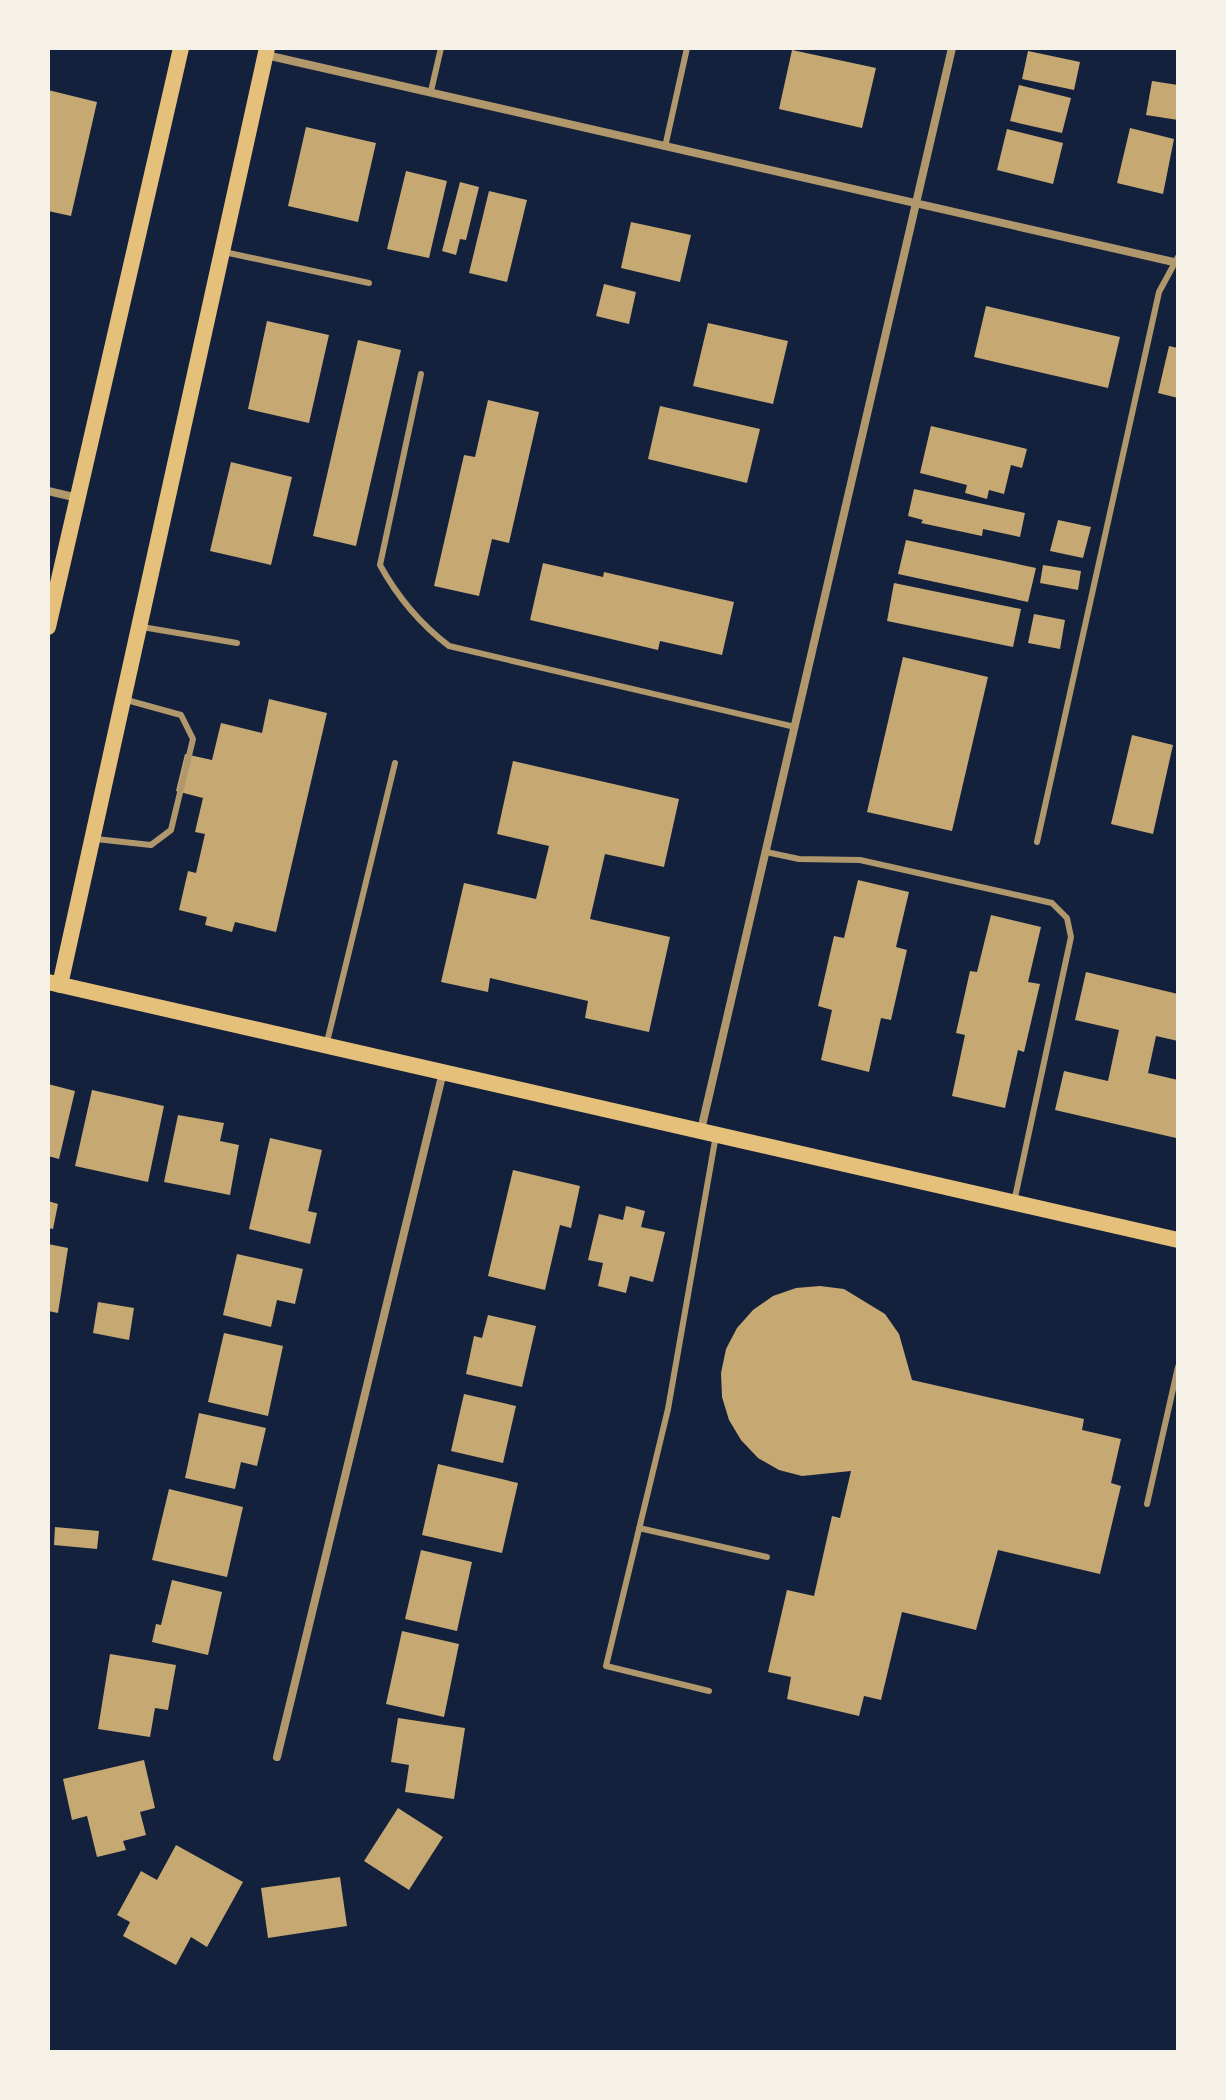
<svg xmlns="http://www.w3.org/2000/svg" width="1226" height="2100" viewBox="0 0 1226 2100" font-family="'Exo 2',sans-serif">
	<style>
		.building { fill: #c6a872 }
		.lines { fill: none; stroke-linecap: round; stroke-linejoin: round }
		.service { stroke: #b1986c; stroke-width: 6 }
		.minor { stroke: #b1986c; stroke-width: 8 }
		.secondary { stroke: #e5c07b; stroke-width: 16 }
	</style>
	<rect width="100%" height="100%" fill="#14213d"/>
	<path class="building" d="M792,50L876,68L862,128L779,109Z
		M1028,51L1080,62L1074,90L1022,79Z
		M1152,81L1178,85V120L1146,115Z
		M1019,85L1071,98L1062,133L1010,121Z
		M48,90L97,102L71,216L48,211Z
		M306,127L376,143L358,222L288,206Z
		M1130,128L1174,139L1163,194L1117,183Z
		M1007,129L1063,143L1053,184L997,170Z
		M406,171L447,181L429,258L387,249Z
		M460,182L479,187L466,240L460,239L456,255L442,251Z
		M489,191L527,200L507,282L469,273Z
		M631,222L691,235L680,282L621,268Z
		M604,284L636,292L629,324L596,316Z
		M986,306L1120,337L1108,388L974,357Z
		M267,321L329,335L309,423L248,409Z
		M708,323L788,341L773,404L693,386Z
		M358,340L401,350L356,546L313,536Z
		M1169,346L1178,348V398L1158,393Z
		M488,400L539,412L509,543L492,539L479,596L434,586L464,455L475,457Z
		M660,406L760,429L747,483L648,459Z
		M931,426L1027,449L1022,468L1011,465L1004,494L989,490L987,499L965,493L967,485L920,473Z
		M231,462L292,477L271,565L210,551Z
		M914,489L1025,513L1020,537L983,529L982,536L921,523L923,520L908,516Z
		M1058,520L1091,527L1083,558L1050,551Z
		M906,540L1036,568L1028,602L898,574Z
		M543,563L603,577L604,572L734,602L722,655L660,641L658,650L530,620Z
		M1043,565L1081,571L1078,590L1040,583Z
		M894,583L1021,609L1013,647L887,621Z
		M1034,614L1065,620L1060,649L1028,643Z
		M903,657L988,677L952,831L867,812Z
		M269,699L327,713L276,932L235,922L232,932L205,925L207,917L179,910L188,871L196,873L205,834L195,832L203,798L176,791L185,754L212,760L221,723L262,733Z
		M1132,735L1173,745L1153,834L1111,824Z
		M513,761L679,799L664,867L605,854L590,919L670,937L649,1032L585,1018L588,1001L490,978L488,992L441,982L464,883L536,899L549,846L497,834Z
		M858,880L909,892L896,947L907,950L891,1020L881,1018L869,1072L821,1060L832,1010L818,1006L834,936L844,938Z
		M991,915L1041,927L1028,982L1040,984L1024,1052L1018,1050L1005,1108L952,1096L965,1035L956,1033L970,971L977,972Z
		M1086,972L1178,994V1041L1156,1036L1148,1073L1178,1080L1176,1138L1055,1110L1064,1071L1108,1081L1119,1030L1075,1020Z
		M48,1084L75,1091L59,1159L48,1156Z
		M92,1090L164,1106L148,1182L75,1166Z
		M178,1115L224,1123L220,1141L239,1145L230,1195L164,1182Z
		M270,1138L322,1150L308,1211L317,1213L310,1244L249,1229Z
		M513,1170L580,1186L571,1228L560,1225L545,1290L488,1276Z
		M48,1201L58,1204L53,1229L48,1228Z
		M626,1206L645,1211L641,1227L665,1232L653,1282L630,1276L626,1293L598,1286L603,1263L588,1260L599,1214L623,1220Z
		M48,1244L68,1248L58,1313L48,1311Z
		M237,1254L303,1269L295,1304L277,1300L271,1327L223,1315Z
		M820,1286L844,1289L885,1314L899,1334L912,1380L1084,1419L1082,1430L1121,1439L1111,1483L1121,1486L1100,1574L998,1550L976,1630L902,1612L881,1700L864,1696L859,1716L787,1699L791,1677L768,1672L787,1590L814,1596L832,1516L840,1518L851,1471L802,1476L779,1470L758,1458L741,1440L729,1420L722,1397L721,1373L726,1349L737,1328L753,1310L773,1296L796,1288Z
		M98,1302L134,1308L129,1340L93,1333Z
		M488,1315L536,1326L522,1387L466,1374L474,1336L482,1338Z
		M224,1333L283,1346L268,1416L208,1402Z
		M464,1394L516,1406L503,1463L451,1451Z
		M199,1413L266,1428L257,1466L241,1462L235,1489L185,1478Z
		M438,1464L518,1483L502,1553L422,1535Z
		M169,1489L243,1507L227,1577L152,1560Z
		M55,1527L99,1531L97,1549L54,1545Z
		M421,1550L472,1562L457,1631L405,1619Z
		M172,1580L222,1592L208,1655L152,1642L156,1624L161,1625Z
		M402,1631L459,1644L444,1717L386,1704Z
		M110,1654L176,1665L168,1710L155,1708L150,1737L98,1729Z
		M398,1718L465,1728L454,1799L405,1792L409,1765L391,1762Z
		M144,1760L155,1808L140,1812L146,1835L123,1841L126,1850L97,1857L87,1816L72,1820L63,1779Z
		M398,1808L443,1837L409,1890L364,1861Z
		M176,1845L243,1882L207,1947L191,1937L176,1965L123,1936L130,1922L117,1915L141,1871L157,1880Z
		M340,1877L347,1926L268,1938L261,1888Z"/>
	<g class="lines">
		<path class="service" d="M431,91L441,48
			M665,147L687,48
			M224,252L369,283
			M421,374L380,565C398,598 419,623 449,646L795,727
			M142,627L237,643
			M96,839L151,845L171,830L193,739L181,715L123,699
			M1037,842L1159,292L1178,257
			M766,852L799,859L860,860L1052,903L1067,918L1071,937L1014,1202
			M327,1042L395,763
			M1147,1504L1178,1367
			M639,1528L767,1557
			M709,1691L606,1666L668,1409L716,1135"/>
		<path class="minor" d="M266,55L1178,263
			M48,491L78,498
			M701,1130L952,48
			M277,1757L443,1072"/>
		<path class="secondary" d="M48,627L181,48
			M48,982L1178,1240
			M60,985L267,48"/>
	</g>
	<rect width="1226" height="2100" fill="none" stroke="#f6f1e7" stroke-width="100"/>
</svg>
